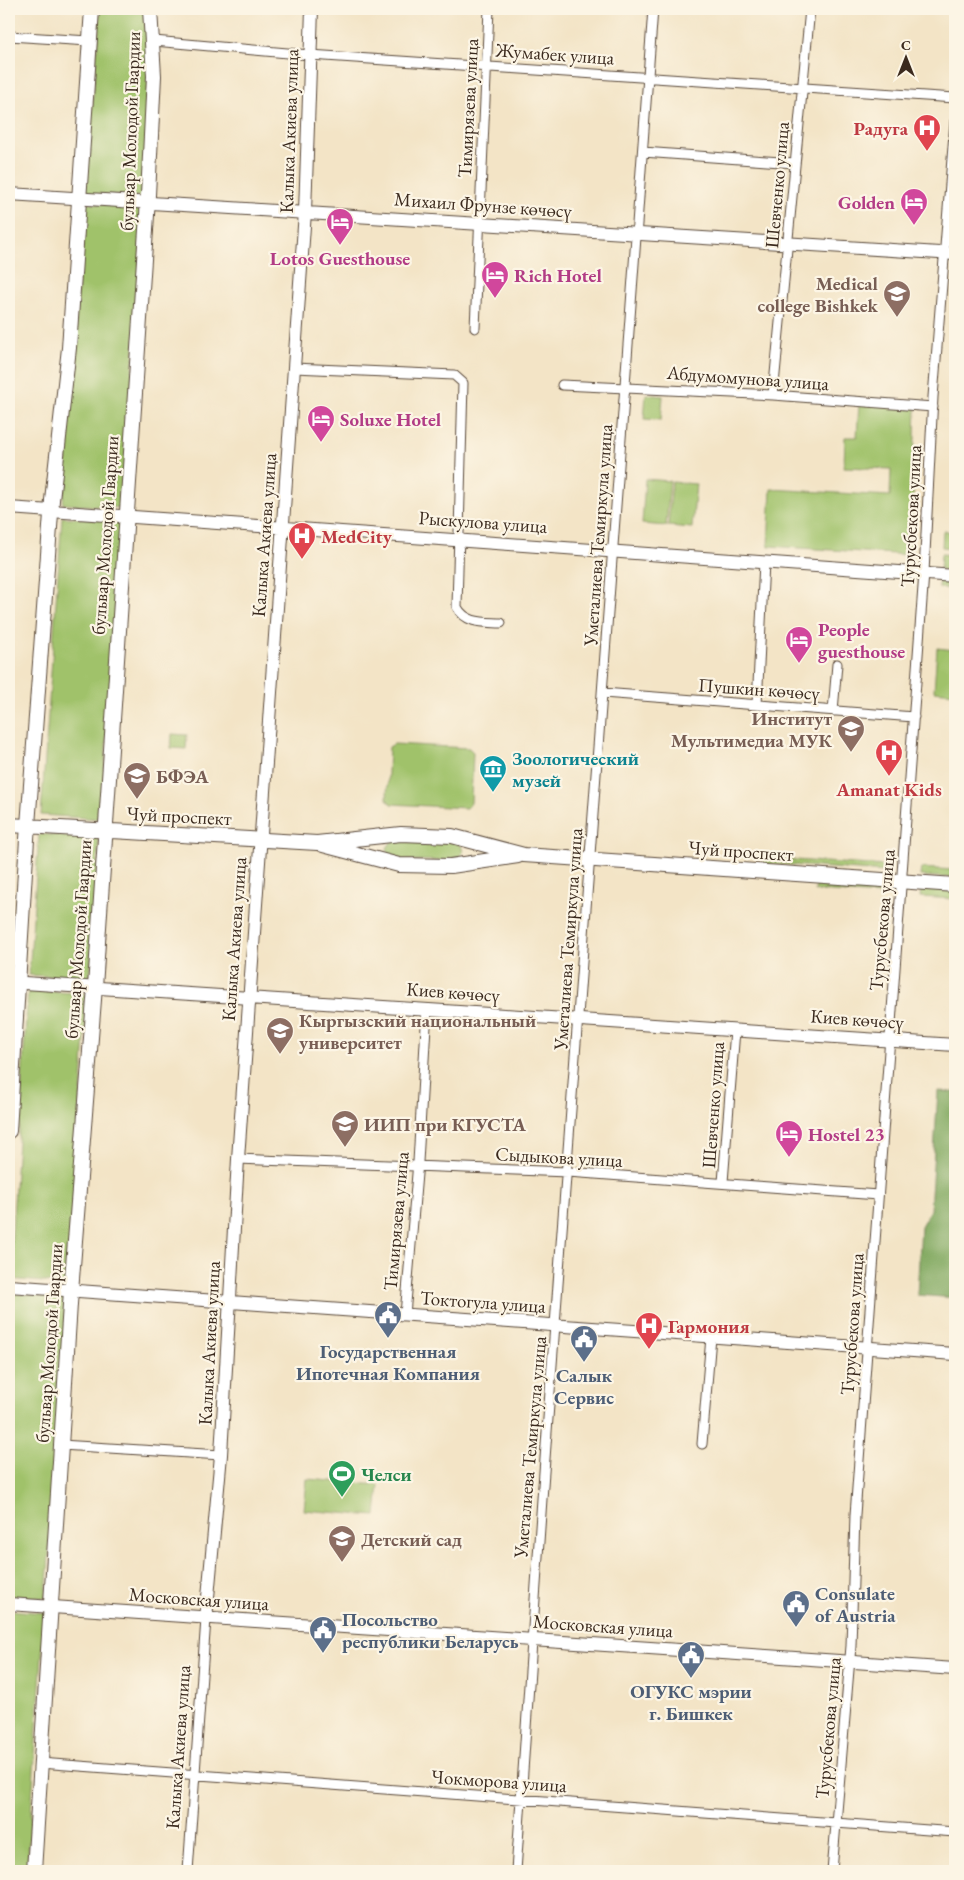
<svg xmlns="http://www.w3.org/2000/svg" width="964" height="1880" viewBox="0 0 964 1880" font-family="'EB Garamond',serif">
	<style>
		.green { fill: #a0c26b; stroke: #6e7644 }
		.forest { fill: #80a85f; stroke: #5e693e }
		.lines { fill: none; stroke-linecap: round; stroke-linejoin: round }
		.street-casing { stroke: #574637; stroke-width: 11 }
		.secondary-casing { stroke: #574637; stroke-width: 14 }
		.primary-casing { stroke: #574637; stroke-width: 16 }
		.street { stroke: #fff; stroke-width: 9 }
		.secondary { stroke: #fff; stroke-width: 12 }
		.primary { stroke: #fff; stroke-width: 14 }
		.labels { text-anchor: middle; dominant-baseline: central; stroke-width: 4.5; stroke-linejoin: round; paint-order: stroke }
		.street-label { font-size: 19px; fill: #3b2a1e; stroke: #fcf5e5 }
		.health-label { font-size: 19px; font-weight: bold; fill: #be3a42; stroke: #fcf5e5; text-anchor: start }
		.hotel-label { font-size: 19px; font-weight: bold; fill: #b23c85; stroke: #fcf5e5; text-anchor: start }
		.education-label { font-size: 19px; font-weight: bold; fill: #785e54; stroke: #fcf5e5; text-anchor: start }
		.culture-label { font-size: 19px; font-weight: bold; fill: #0d838f; stroke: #fcf5e5; text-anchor: start }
		.service-label { font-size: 19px; font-weight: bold; fill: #4e5e75; stroke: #fcf5e5 }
		.leisure-label { font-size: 19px; font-weight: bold; fill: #27864d; stroke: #fcf5e5; text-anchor: start }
	</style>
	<rect width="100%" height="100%" fill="#fcf5e5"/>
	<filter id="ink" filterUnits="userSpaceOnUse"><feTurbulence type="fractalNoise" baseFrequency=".02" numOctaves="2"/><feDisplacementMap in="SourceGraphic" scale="10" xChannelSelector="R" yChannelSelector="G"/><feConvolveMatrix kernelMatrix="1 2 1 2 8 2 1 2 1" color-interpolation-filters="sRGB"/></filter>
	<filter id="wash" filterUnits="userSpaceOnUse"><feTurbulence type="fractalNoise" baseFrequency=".0096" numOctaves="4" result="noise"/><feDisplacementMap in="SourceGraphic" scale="20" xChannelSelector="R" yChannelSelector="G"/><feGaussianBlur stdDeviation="1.12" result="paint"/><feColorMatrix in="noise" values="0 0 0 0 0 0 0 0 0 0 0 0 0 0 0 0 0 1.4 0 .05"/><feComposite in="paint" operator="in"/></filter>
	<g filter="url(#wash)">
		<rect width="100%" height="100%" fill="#f3e4c6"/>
		<path class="green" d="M104,9H143L144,11L153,81L145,197L85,193L100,13Z
			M84,203L144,207L123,508L63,504Z
			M646,394L663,396L661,420L644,419Z
			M859,403L916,407L911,555L768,546L771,489L890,496L891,469L844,467L845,437H857Z
			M645,479L670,481L666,526L642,524Z
			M672,482L696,484L692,528L668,526Z
			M62,517L122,521L101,819L41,815Z
			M943,531L955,532V548L942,547Z
			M941,554L955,555V571L940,570Z
			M939,579L955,580V589L939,588Z
			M937,648L955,650V693L934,691Z
			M172,734L187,735L186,749L171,748Z
			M394,744L469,748L473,752L471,803L467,808L391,804L387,799L389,747Z
			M39,834L99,838L90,979L29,975Z
			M393,839L451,840L461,845L463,852L457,861L395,860L389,856L387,848Z
			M764,858L886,866V872L764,863Z
			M921,868L955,870V878L920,876Z
			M816,885L884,890L883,895L815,891Z
			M921,888L955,891V899L920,897Z
			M28,990L88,994L68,1284L9,1279Z
			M9,1293L67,1297L46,1598L9,1596Z
			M307,1479L379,1485L376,1516L304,1510Z
			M9,1610L45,1613L27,1871H9Z"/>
		<path class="forest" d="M938,1091L955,1092V1298L917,1295L921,1226L930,1210Z"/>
	</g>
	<g filter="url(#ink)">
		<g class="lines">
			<defs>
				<path id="street" d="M9,36L89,41
					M154,41L310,55L955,98
					M643,152L795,163
					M475,328L489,9
					M294,368L454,375L463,383L457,607C466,624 484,622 501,623
					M562,385L773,395L933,407
					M773,395L810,9
					M603,693L914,717
					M757,705L764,562
					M833,711L837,664
					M238,1159L568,1172L878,1195
					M723,1182L735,1030
					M405,1315L418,1162L427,1009
					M702,1444L711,1337
					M61,1445L221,1455
					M40,1763L955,1832
					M188,1871L206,1619
					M516,1871L542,1499L653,9
					M832,1871L851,1646L855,1515L924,573L933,397L955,121"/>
				<path id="secondary" d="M9,194L955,254
					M9,508L955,576
					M9,982L955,1045
					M9,1286L955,1354
					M9,1604L955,1669
					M206,1619L221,1455L238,1159L305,212L312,9"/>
				<path id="primary" d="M9,825L317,843L401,834L452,836L524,855L955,885
					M323,845L399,865L451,866L518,856
					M9,1131L27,839L52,500L69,348L92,9
					M34,1871L70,1304L95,987L147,215L154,76L150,9"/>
			</defs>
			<use href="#street" class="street-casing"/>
			<use href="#secondary" class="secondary-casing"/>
			<use href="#primary" class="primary-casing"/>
			<use href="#street" class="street"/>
			<use href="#secondary" class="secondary"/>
			<use href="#primary" class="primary"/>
		</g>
	</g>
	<defs>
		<symbol id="hospital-pin" viewBox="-11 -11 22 30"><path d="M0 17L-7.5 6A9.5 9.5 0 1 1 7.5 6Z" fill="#e0444e" stroke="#fcf5e5"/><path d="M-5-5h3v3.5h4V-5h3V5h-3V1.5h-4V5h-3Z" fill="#fff"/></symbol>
		<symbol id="hotel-pin" viewBox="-11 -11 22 30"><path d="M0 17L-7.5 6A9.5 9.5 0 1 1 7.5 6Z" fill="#d1479c" stroke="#fcf5e5"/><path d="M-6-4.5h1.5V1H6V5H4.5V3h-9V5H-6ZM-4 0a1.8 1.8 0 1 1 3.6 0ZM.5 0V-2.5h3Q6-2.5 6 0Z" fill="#fff"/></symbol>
		<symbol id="university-pin" viewBox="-11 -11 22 30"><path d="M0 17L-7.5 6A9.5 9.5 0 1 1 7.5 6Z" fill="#8d6e63" stroke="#fcf5e5"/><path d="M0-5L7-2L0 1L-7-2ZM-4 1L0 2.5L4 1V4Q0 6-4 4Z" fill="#fff"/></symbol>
		<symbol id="museum-pin" viewBox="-11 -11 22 30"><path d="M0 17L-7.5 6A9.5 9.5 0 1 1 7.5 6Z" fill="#0f9aa8" stroke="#fcf5e5"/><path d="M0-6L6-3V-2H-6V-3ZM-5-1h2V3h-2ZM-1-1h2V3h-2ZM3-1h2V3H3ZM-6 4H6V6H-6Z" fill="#fff"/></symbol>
		<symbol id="civic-pin" viewBox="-11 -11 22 30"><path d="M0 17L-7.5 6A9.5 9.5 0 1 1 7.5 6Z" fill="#5c6f8a" stroke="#fcf5e5"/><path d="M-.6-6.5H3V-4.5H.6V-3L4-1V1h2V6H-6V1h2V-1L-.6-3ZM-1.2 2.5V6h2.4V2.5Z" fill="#fff"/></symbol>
		<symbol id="stadium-pin" viewBox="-11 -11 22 30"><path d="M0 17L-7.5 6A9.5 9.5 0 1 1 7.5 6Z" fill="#2e9e5b" stroke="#fcf5e5"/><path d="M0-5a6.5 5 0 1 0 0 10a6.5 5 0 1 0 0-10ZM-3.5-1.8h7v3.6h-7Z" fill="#fff"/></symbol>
		<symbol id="school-pin" viewBox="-11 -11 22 30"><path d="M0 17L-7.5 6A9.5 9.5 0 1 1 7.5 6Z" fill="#8d6e63" stroke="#fcf5e5"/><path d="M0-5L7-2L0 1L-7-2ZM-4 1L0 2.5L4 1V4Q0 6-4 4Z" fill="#fff"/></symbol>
	</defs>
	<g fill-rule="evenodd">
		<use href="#hospital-pin" x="911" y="112" width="32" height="43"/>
		<use href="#hotel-pin" x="898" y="186" width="32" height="43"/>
		<use href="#hotel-pin" x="324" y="206" width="32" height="43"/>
		<use href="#hotel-pin" x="479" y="259" width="32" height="43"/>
		<use href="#university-pin" x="881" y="278" width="32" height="43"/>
		<use href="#hotel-pin" x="305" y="403" width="32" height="43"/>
		<use href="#hospital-pin" x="286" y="520" width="32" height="43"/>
		<use href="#hotel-pin" x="783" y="624" width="32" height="43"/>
		<use href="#university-pin" x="835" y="713" width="32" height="43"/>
		<use href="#hospital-pin" x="873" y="737" width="32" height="43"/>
		<use href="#museum-pin" x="477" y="753" width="32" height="43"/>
		<use href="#university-pin" x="121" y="760" width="32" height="43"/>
		<use href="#university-pin" x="264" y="1015" width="32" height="43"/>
		<use href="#university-pin" x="329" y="1108" width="32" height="43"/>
		<use href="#hotel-pin" x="773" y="1118" width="32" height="43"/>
		<use href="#civic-pin" x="372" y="1299" width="32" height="43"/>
		<use href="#hospital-pin" x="633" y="1310" width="32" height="43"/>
		<use href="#civic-pin" x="568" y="1323" width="32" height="43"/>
		<use href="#stadium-pin" x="326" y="1458" width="32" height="43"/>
		<use href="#school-pin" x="326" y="1523" width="32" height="43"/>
		<use href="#civic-pin" x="780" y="1588" width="32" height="43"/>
		<use href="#civic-pin" x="307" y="1614" width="32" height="43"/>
		<use href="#civic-pin" x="675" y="1639" width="32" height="43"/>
	</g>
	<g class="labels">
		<g class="street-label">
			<text transform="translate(555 54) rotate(4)">Жумабек улица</text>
			<text transform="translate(468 108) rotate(-87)">Тимирязева улица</text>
			<text transform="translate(130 131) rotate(-88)">бульвар Молодой Гвардии</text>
			<text transform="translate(289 131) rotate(-88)">Калыка Акиева улица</text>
			<text transform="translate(777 185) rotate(-85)">Шевченко улица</text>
			<text transform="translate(483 205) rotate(4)">Михаил Фрунзе көчөсү</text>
			<text transform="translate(748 378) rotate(4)">Абдумомунова улица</text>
			<text transform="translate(911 516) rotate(-87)">Турусбекова улица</text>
			<text transform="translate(483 522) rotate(4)">Рыскулова улица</text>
			<text transform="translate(105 535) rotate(-86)">бульвар Молодой Гвардии</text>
			<text transform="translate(264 535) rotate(-86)">Калыка Акиева улица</text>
			<text transform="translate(598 535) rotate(-86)">Уметалиева Темиркула улица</text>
			<text transform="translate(759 689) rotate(4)">Пушкин көчөсү</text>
			<text transform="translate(179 816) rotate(3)">Чуй проспект</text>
			<text transform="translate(741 851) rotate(4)">Чуй проспект</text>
			<text transform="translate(882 920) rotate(-85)">Турусбекова улица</text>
			<text transform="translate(78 939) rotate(-86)">бульвар Молодой Гвардии</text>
			<text transform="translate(234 939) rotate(-86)">Калыка Акиева улица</text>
			<text transform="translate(568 939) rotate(-86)">Уметалиева Темиркула улица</text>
			<text transform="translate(453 992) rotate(4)">Киев көчөсү</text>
			<text transform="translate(857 1019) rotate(4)">Киев көчөсү</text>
			<text transform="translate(713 1105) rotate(-86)">Шевченко улица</text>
			<text transform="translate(559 1157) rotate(3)">Сыдыкова улица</text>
			<text transform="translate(396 1221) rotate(-85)">Тимирязева улица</text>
			<text transform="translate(483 1302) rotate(4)">Токтогула улица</text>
			<text transform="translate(852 1324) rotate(-86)">Турусбекова улица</text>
			<text transform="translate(49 1343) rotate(-86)">бульвар Молодой Гвардии</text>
			<text transform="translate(209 1343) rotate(-87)">Калыка Акиева улица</text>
			<text transform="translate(530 1447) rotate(-85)">Уметалиева Темиркула улица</text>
			<text transform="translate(199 1599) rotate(4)">Московская улица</text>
			<text transform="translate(603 1626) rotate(4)">Московская улица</text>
			<text transform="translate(828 1728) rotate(-85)">Турусбекова улица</text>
			<text transform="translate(178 1747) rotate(-86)">Калыка Акиева улица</text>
			<text transform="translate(499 1781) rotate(4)">Чокморова улица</text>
		</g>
		<g class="health-label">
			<text x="908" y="128" text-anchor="end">Радуга</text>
			<text x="321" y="536">MedCity</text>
			<text x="889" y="789" text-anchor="middle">Amanat Kids</text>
			<text x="668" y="1326">Гармония</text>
		</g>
		<g class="hotel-label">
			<text x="895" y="202" text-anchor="end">Golden</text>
			<text x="340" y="258" text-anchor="middle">Lotos Guesthouse</text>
			<text x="514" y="275">Rich Hotel</text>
			<text x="340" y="419">Soluxe Hotel</text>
			<text x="818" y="629">People<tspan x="818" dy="22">guesthouse</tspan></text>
			<text x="808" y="1134">Hostel 23</text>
		</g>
		<g class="education-label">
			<text x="878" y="283" text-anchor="end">Medical<tspan x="878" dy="22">college Bishkek</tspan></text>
			<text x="832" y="718" text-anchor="end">Институт<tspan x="832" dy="22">Мультимедиа МУК</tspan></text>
			<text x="156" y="776">БФЭА</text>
			<text x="299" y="1020">Кыргызский национальный<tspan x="299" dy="22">университет</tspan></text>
			<text x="364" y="1124">ИИП при КГУСТА</text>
			<text x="361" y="1539">Детский сад</text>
		</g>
		<g class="culture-label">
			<text x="512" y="758">Зоологический<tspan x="512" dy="22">музей</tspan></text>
		</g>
		<g class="service-label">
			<text x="388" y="1351">Государственная<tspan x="388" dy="22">Ипотечная Компания</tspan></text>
			<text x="584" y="1375">Салык<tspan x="584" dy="22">Сервис</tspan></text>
			<text x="815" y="1593" text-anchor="start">Consulate<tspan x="815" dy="22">of Austria</tspan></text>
			<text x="342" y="1619" text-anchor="start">Посольство<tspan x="342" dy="22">республики Беларусь</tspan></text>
			<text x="691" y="1691">ОГУКС мэрии<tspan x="691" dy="22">г. Бишкек</tspan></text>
		</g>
		<g class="leisure-label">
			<text x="361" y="1474">Челси</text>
		</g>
	</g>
	<rect width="964" height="1880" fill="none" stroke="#fcf5e5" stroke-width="30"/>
	<g transform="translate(906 58)" stroke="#fcf5e5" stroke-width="4" paint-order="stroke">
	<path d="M0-4L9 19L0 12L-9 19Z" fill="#3b2a1e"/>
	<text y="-8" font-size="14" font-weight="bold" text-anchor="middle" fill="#3b2a1e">С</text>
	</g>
</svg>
